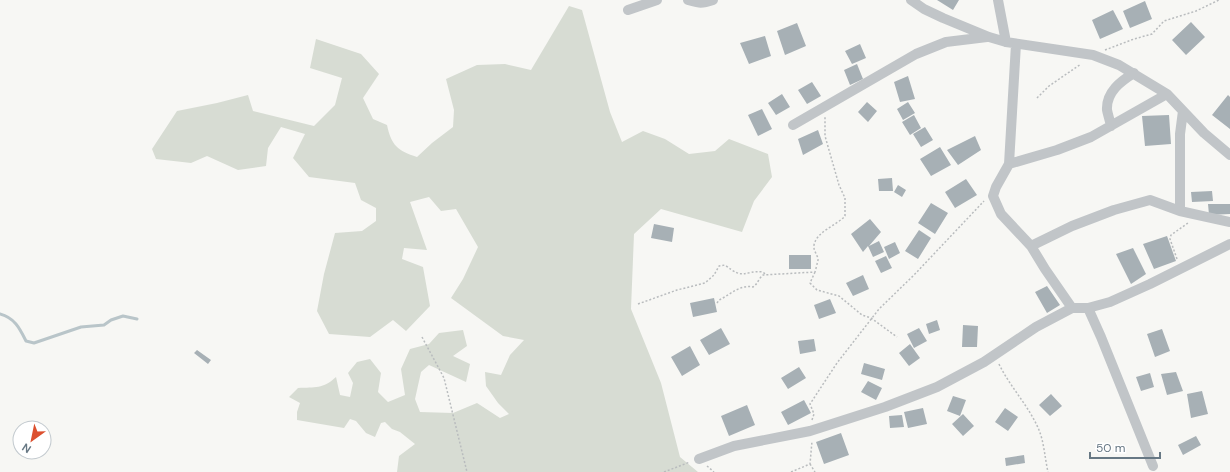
<svg xmlns="http://www.w3.org/2000/svg" width="1230" height="472" viewBox="0 0 1230 472" font-family="'DM Sans',sans-serif">
	<style>
		.green { fill: #d7dcd3 }
		.lines { fill: none; stroke-linecap: round; stroke-linejoin: round }
		.stream { stroke: #b9c5c9; stroke-width: 3 }
		.building { fill: #a7b0b5 }
		.path { stroke: #b9bcbe; stroke-width: 1.5; stroke-dasharray: 2 2; stroke-linecap: butt }
		.street { stroke: #c1c5c8; stroke-width: 10 }
	</style>
	<rect width="100%" height="100%" fill="#f7f7f4"/>
	<path class="green" d="M569,6L582,10L610,112L622,142L643,131L665,139L689,154L715,151L729,139L768,154L772,177L754,201L742,232L661,209L634,234L631,309L661,383L680,457L698,472H397L399,456L415,444L400,432L392,429L385,422L381,423L375,437L366,433L356,421L350,419L344,428L297,420V412L300,403L289,397L298,388C315,387 323,389 336,377L340,395L350,397L353,383L348,373L357,362L370,359L381,373L378,392L388,402L405,395L401,369L410,349L429,344L439,333L463,330L467,346L453,356L470,364L466,382L429,365L421,372L415,399L420,412L453,413L477,403L500,418L509,414L498,403L486,386L485,372L501,375L510,355L524,340L503,336L451,298L463,279L478,247L456,209L441,211L429,197L410,202L427,250L404,248L402,259L423,267L430,306L406,331L393,320L370,337L329,334L317,311L324,274L335,233L362,231L376,221V208L361,200L355,183L309,177L293,158L305,134L281,127L268,148L266,166L238,170L207,156L191,163L156,159L152,149L177,111L217,103L248,95L253,111L314,126L335,105L342,78L310,68L316,39L361,54L379,74L363,98L373,119L387,125C391,145 398,151 417,157L432,143L453,127L454,110L446,79L477,65L505,64L531,70Z"/>
	<g class="lines">
		<path class="stream" d="M0,314C15,318 20,329 26,341L34,343L81,327L104,325L111,320L123,316L137,319"/>
	</g>
	<path class="building" d="M937,0H959L953,10Z
		M1145,1L1152,19L1130,28L1123,11Z
		M1113,10L1123,29L1100,39L1092,20Z
		M1191,22L1205,37L1186,55L1172,40Z
		M797,23L806,46L785,55L777,31Z
		M765,36L771,56L749,64L740,43Z
		M860,44L866,58L852,64L845,51Z
		M857,64L863,79L850,85L844,70Z
		M908,76L915,99L900,102L894,82Z
		M812,82L821,96L807,104L798,90Z
		M782,94L790,107L776,115L768,103Z
		M1228,95L1230,97V129L1212,115Z
		M867,102L877,111L868,122L858,112Z
		M908,102L915,113L903,120L897,109Z
		M762,109L772,129L758,136L748,115Z
		M914,115L921,128L910,135L902,122Z
		M1169,115L1171,144L1145,146L1142,116Z
		M925,127L933,140L921,147L913,134Z
		M818,130L823,144L803,155L798,139Z
		M975,136L981,150L958,165L947,150Z
		M940,147L951,165L931,176L920,159Z
		M892,178L893,191H879L878,179Z
		M966,179L977,195L955,208L945,192Z
		M898,185L906,190L902,197L894,192Z
		M1212,191L1213,201L1192,202L1191,192Z
		M931,203L948,213L935,234L918,223Z
		M1208,204H1230V214L1209,215Z
		M870,219L881,232L869,246L879,241L884,252L873,257L868,246L863,252L851,234Z
		M654,224L674,228L672,242L651,238Z
		M919,230L931,238L918,259L905,251Z
		M1167,236L1176,261L1154,269L1143,244Z
		M895,242L900,253L889,259L884,247Z
		M1133,248L1146,274L1131,284L1116,254Z
		M789,255H811V269H789Z
		M886,256L892,268L881,273L875,261Z
		M863,275L869,289L853,296L846,283Z
		M1047,286L1060,305L1047,313L1035,292Z
		M714,298L717,312L693,317L690,303Z
		M830,299L836,313L819,319L814,305Z
		M937,320L940,330L929,334L926,324Z
		M963,325L978,326L977,347H962Z
		M721,328L730,344L709,355L700,340Z
		M919,328L927,341L914,348L907,334Z
		M1162,329L1170,351L1155,357L1147,334Z
		M814,339L816,351L800,354L798,341Z
		M910,344L920,358L909,366L899,353Z
		M690,346L700,365L682,376L671,357Z
		M197,350L211,360L208,364L194,353Z
		M864,363L885,369L882,380L861,374Z
		M799,367L806,378L788,389L781,378Z
		M1176,372L1183,391L1167,395L1161,374Z
		M1150,373L1154,387L1141,391L1136,377Z
		M868,381L882,388L876,400L861,392Z
		M1202,391L1208,414L1191,418L1187,394Z
		M1051,394L1062,406L1050,416L1039,405Z
		M953,396L966,400L960,416L947,411Z
		M804,400L811,413L788,425L781,412Z
		M747,405L755,425L729,436L721,416Z
		M923,408L927,424L908,428L904,412Z
		M1005,408L1018,417L1008,431L995,422Z
		M963,414L974,426L963,436L952,424Z
		M902,415L904,427L890,428L889,416Z
		M841,433L849,455L824,464L816,442Z
		M1196,436L1201,445L1183,455L1178,445Z
		M1024,455L1025,463L1006,466L1005,458Z"/>
	<g class="lines">
		<path class="path" d="M1105,50L1134,39L1152,34L1164,21L1196,11L1219,0
			M1037,98L1049,86L1081,64
			M1177,259L1170,239L1171,235L1188,223
			M815,272L810,283L817,290L839,296L862,315L871,318L897,337
			M717,303L719,300C730,295 740,284 753,287C757,285 759,278 763,275L815,272C816,269 817,264 818,260C818,255 813,251 814,245C817,231 836,226 845,216V198L839,185L825,136V117
			M638,304L677,290L705,283L714,275L719,266L725,265C745,281 743,270 763,272L765,274
			M422,337L444,378L467,472
			M999,364C1010,387 1029,406 1039,430C1044,442 1045,459 1048,472
			M812,420L814,414L810,404L837,363L879,309L914,275L984,201
			M810,464L815,472
			M707,466L714,472
			M664,472L690,462
			M791,472L810,464L812,441"/>
		<path class="street" d="M688,0C699,3 701,4 713,0
			M911,0L924,9L943,18L989,37L1006,42L1093,55L1119,65L1167,94L1204,133L1230,155
			M998,0L1006,42
			M628,10L657,0
			M1016,44L1009,164L996,187L993,196L1001,214L1031,246L1045,269L1072,308
			M793,125L916,54L946,42L987,37
			M1111,126C1110,121 1108,115 1107,110C1106,92 1121,81 1134,73
			M1009,164L1057,150L1091,137L1167,94
			M1180,211V134L1183,111
			M1031,246L1072,226L1114,210L1150,200L1180,211L1230,222
			M1088,308L1101,337L1153,466
			M699,459L734,446L810,431L885,407L937,387L984,362L1036,327L1072,308H1088L1110,302L1150,284L1230,244"/>
	</g>
	<g transform="translate(32 440) rotate(213)"><circle r="19" fill="#ffffff" stroke="#c2c9ce"/>
	<path d="M0-3L7 15L0 10L-7 15Z" fill="#dc502f"/>
	<text y="-6" font-size="11" font-weight="bold" text-anchor="middle" fill="#677884">N</text>
	</g>
	<path d="M1090 452v6h70v-6" fill="none" stroke="#677884" stroke-width="2"/>
	<text x="1096" y="452" font-size="12" fill="#677884" stroke="#ffffff" stroke-width="3" paint-order="stroke">50 m</text>
</svg>
